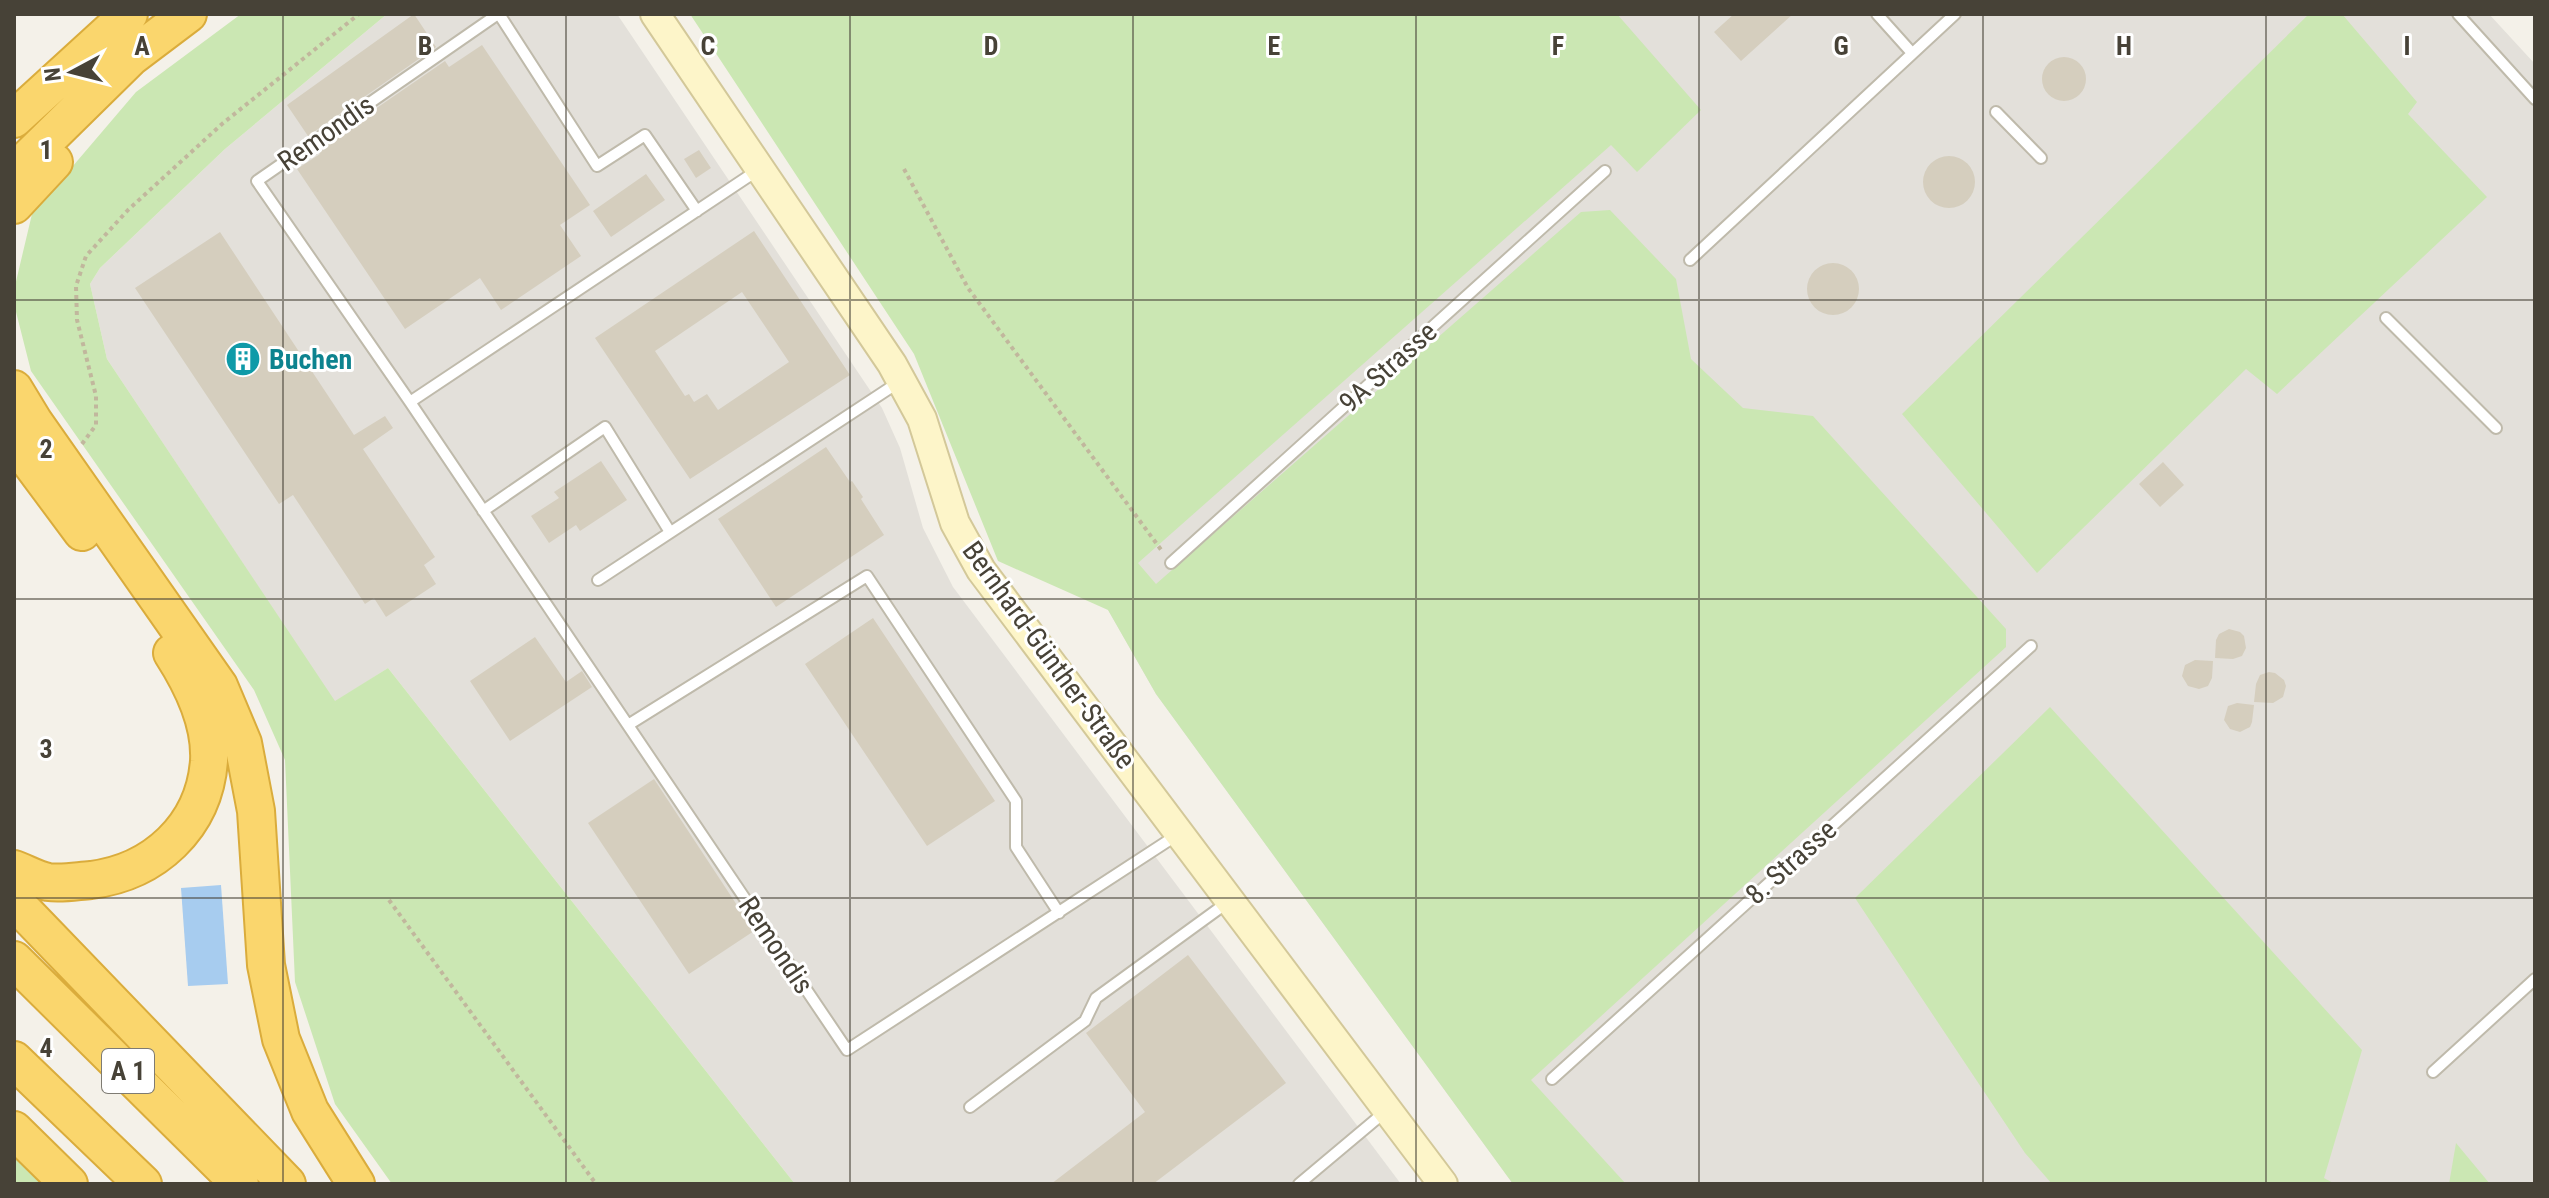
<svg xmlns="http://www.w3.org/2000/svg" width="2549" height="1198" viewBox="0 0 2549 1198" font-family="'Roboto Condensed',sans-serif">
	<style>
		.industrial { fill: #e3e0da }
		.green { fill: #cbe7b3 }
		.water { fill: #a7ccef }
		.building { fill: #d5cebe; fill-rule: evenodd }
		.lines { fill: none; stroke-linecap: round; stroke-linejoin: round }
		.lane-casing { stroke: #bfbaab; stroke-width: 14 }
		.secondary-casing { stroke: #d3c899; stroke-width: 32 }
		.highway-casing { stroke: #daac3c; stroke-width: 40 }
		.path { stroke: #c1b79d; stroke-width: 4; stroke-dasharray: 4 4; stroke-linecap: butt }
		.lane { stroke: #fff; stroke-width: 10 }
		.secondary { stroke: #fdf5c9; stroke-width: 28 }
		.highway { stroke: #fad66d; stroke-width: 36 }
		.grid { fill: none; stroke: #474237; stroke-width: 2; stroke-opacity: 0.55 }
		.labels { text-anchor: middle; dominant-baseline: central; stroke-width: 6; stroke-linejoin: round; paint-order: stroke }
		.shield { fill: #fff; stroke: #7e7b73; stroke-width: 2 }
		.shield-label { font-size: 26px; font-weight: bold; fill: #474237 }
		.street-label { font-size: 28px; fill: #474237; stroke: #fff }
		.culture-label { font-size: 28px; font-weight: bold; fill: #0d838f; stroke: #fff; text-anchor: start }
		.grid-label { font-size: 26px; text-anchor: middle; font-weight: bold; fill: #474237; stroke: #fff; stroke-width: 6; stroke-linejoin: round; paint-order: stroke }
	</style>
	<rect width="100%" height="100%" fill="#f4f1e9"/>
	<path class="industrial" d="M387,14H617L882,408L900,448L923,528L953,587L1401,1184H795L388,668L335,702L107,359L90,284L100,268L225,149Z
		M909,14H2489L2535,64V1184H1513L1156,694L894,234Z"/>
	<path class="green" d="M241,14H387L225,149L100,268L90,284L107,359L335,701L388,668L795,1184H392L335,1104L295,982L285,760L254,690L31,371L14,304V290L32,214L136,92Z
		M690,14H1617L1701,110L1637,172L1611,145L1138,563L1156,584L1581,212L1610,210L1676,279L1691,359L1743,408L1813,416L2006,629V647L1531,1080L1626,1184H1513L1156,694L1108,610L998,561L914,354Z
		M2309,14H2342L2417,102L2408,114L2487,197L2277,394L2246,369L2037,573L1902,414Z
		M2050,707L2362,1050L2324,1178L2335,1184H2052L2025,1153L1855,898Z
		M2456,1143L2490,1184H2449Z
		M14,1151L43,1184H14Z"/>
	<path class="water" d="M221,885L228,984L188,986L181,888Z"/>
	<path class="building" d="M414,14L436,47L308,136L287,105Z
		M1734,14H1793L1741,61L1714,32Z
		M482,45L590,205L560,225L581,256L501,310L480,278L405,329L297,169L320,154L317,149L445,61L449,67Z
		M2042 79a22 22 0 1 1 44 0a22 22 0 1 1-44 0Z
		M699,150L711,168L696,178L684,159Z
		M1923 182a26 26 0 1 1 52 0a26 26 0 1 1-52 0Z
		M646,174L665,200L611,237L593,211Z
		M754,231L850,375L690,479L595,338ZM742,292L789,362L718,410L707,394L694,402L689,394L685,396L655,351Z
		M220,232L354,435L385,416L393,428L363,449L435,557L424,565L436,584L386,617L374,598L365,604L293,495L279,504L135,288Z
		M1807 289a26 26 0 1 1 52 0a26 26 0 1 1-52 0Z
		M826,447L850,482L852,481L863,497L861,499L884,535L776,607L718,519Z
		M601,461L627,500L580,531L576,525L549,543L531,516L559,498L554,492Z
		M2163,462L2184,485L2160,507L2139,484Z
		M873,618L995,801L927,846L805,664Z
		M2229,629L2240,632L2244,636L2246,648L2242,656L2233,659L2215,658L2216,640L2219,634Z
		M535,637L566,682L582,671L592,687L510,741L470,681Z
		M2195,660L2213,661L2212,678L2208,686L2199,689L2188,686L2182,676L2185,665Z
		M2269,672L2275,673L2284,680L2286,686L2283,697L2273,703L2254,702L2256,684L2260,675Z
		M2237,703L2254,705L2252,722L2250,727L2240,732L2230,729L2224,720L2228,706Z
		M654,779L754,931L689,974L588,823Z
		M1188,955L1286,1083L1153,1184H1051L1145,1112L1086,1033Z"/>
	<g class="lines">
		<defs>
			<path id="lane" d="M498,14L257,181L410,402L847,1050L1177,835
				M499,14L597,166L645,135L697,211
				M1877,14L1912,53
				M2458,14L2535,99
				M1996,112L2041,158
				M1690,260L1955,14
				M2386,318L2496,428
				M410,402L758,170
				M483,511L605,427L670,532
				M1171,563L1605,171
				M598,580L899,382
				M628,725L867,576L1016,801V847L1059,913
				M2433,1072L2535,979
				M1552,1079L2031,646
				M970,1107L1085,1021L1096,998L1228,902
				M1299,1184L1386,1111"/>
			<path id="secondary" d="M655,14L892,364L922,419L955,523L981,570L1443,1184"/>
			<path id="highway" d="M14,119L129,14
				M14,172L131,57L188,14
				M14,205L54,162
				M14,389L34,422L219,686L243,743L256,811L266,965L281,1039L310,1111L356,1184
				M14,445L24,454L82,532
				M14,869C25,873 37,880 48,882C62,884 77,881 91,880C154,872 204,827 209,761C211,723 192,684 172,653
				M14,901L287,1184
				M14,960L240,1184
				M14,1060L143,1184
				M14,1130L69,1184"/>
		</defs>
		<use href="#lane" class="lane-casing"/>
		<use href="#secondary" class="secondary-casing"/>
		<use href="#highway" class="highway-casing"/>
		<path class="path" d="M904,169L968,288L1162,551
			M82,444L96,425V396L77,320L76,286L86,256L128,210L222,124L359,14
			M389,900L596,1184"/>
		<use href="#lane" class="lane"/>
		<use href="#secondary" class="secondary"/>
		<use href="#highway" class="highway"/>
	</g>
	<path class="grid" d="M283,14V1184M566,14V1184M850,14V1184M1133,14V1184M1416,14V1184M1699,14V1184M1983,14V1184M2266,14V1184M14,300H2535M14,599H2535M14,898H2535"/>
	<defs>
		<symbol id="building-disc" viewBox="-11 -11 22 22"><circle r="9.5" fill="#0f9aa8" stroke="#fff"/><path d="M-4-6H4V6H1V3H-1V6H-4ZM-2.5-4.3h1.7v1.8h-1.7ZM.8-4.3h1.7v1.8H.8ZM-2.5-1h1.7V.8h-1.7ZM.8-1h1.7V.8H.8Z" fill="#fff"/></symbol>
	</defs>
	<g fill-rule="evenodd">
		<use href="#building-disc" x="223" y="339" width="40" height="40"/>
	</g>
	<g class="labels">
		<rect class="shield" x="102" y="1049" width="52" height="44" rx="6"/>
		<g class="shield-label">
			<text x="128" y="1071">A 1</text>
		</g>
		<g class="street-label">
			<text transform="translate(326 133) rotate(-35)">Remondis</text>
			<text transform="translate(1388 367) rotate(-42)">9A Strasse</text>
			<text transform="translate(1049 655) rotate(54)">Bernhard-Günther-Straße</text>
			<text transform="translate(1791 862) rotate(-42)">8. Strasse</text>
			<text transform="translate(776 945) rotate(56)">Remondis</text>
		</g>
		<g class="culture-label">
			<text x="269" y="359">Buchen</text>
		</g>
	</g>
	<g class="grid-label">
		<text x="142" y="55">A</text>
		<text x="425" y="55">B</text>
		<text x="708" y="55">C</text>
		<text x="991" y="55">D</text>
		<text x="1274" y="55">E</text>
		<text x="1558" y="55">F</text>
		<text x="1841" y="55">G</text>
		<text x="2124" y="55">H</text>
		<text x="2407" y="55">I</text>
		<text x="46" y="159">1</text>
		<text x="46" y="458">2</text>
		<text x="46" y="758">3</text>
		<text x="46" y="1057">4</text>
	</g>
	<rect width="2549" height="1198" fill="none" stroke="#474237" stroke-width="32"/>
	<g transform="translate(72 72) rotate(263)" stroke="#ffffff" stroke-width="6" paint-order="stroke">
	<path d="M0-6L14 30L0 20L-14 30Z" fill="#474237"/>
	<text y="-12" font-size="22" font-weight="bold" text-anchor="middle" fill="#474237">N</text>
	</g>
</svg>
